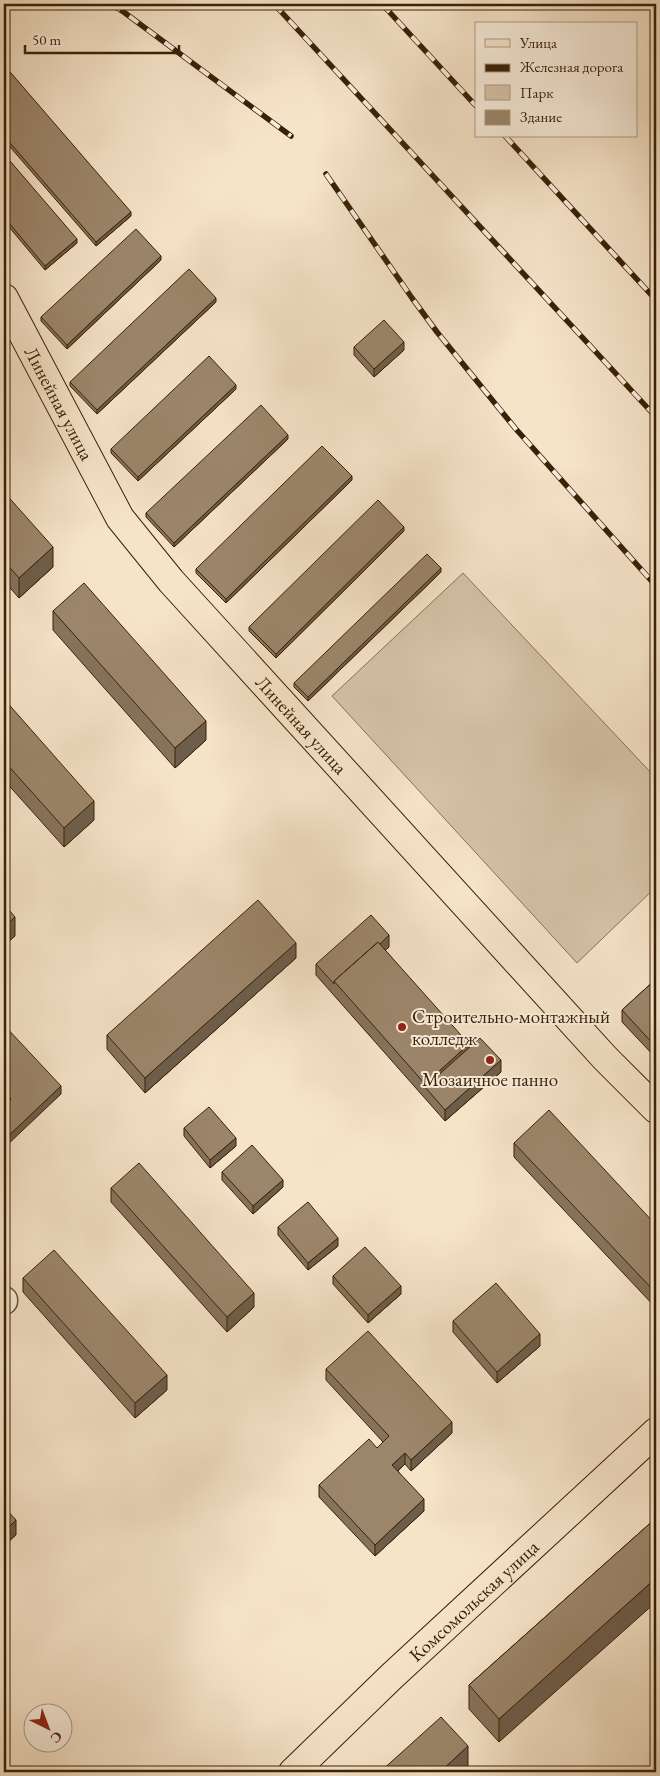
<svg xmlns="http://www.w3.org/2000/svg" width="660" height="1776" viewBox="0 0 660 1776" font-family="'EB Garamond',serif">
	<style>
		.green { fill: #d6c3a8; stroke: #887256 }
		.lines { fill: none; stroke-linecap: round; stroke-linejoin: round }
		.minor-casing { stroke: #695236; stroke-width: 29 }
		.major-casing { stroke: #3a2105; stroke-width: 30 }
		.minor { stroke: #f9eddc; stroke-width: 26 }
		.major { stroke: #f6e4c9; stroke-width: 28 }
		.rail-casing { stroke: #3a2105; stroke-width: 5.5 }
		.rail { stroke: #f9eddc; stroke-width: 4; stroke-dasharray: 11; stroke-linecap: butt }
		.wall { fill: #86735c; stroke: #3a2105 }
		.shaded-wall { fill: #6d5e4b; stroke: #3a2105 }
		.building { fill: #9c866b; stroke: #3a2105 }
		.poi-dot { fill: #8f2418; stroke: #f9eddc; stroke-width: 2 }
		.labels { text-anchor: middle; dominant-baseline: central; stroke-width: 4; stroke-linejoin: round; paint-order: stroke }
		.street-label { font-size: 19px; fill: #3a2105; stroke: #f9eddc }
		.poi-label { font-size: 19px; fill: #3a2105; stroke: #f9eddc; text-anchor: start }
	</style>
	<rect width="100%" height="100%" fill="#f6e4c9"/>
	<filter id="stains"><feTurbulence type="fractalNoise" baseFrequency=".004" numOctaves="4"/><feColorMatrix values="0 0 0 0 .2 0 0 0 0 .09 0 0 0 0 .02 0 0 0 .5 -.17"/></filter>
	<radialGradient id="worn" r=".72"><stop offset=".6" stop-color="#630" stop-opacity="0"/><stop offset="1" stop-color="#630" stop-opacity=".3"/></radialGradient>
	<path class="green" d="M463,573L656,778V887L577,963L332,696Z"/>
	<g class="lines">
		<defs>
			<path id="minor" d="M4,1301V1300"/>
			<g id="major">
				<path id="s1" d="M4,298L120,518L171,581L605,1058L656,1109"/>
				<path id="s2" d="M293,1772L392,1676L656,1432"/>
			</g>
		</defs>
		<use href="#minor" class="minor-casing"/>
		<use href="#major" class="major-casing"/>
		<use href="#minor" class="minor"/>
		<use href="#major" class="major"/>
		<defs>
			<path id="rail" d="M111,4L125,13L291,136
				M274,4L656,417
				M382,4L476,106
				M505,136L656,300
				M326,174L412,298L437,332L515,428L656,586"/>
		</defs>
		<use href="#rail" class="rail-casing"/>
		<use href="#rail" class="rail"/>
	</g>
	<path class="wall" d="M4,65L131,216L96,246L4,140Z
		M4,154L77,243L45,270L4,221Z
		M161,260L67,349L41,321V317Z
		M216,302L97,414L70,386V382Z
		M354,347L404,350L374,377L354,355Z
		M236,389L138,481L111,453V449Z
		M288,439L174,547L146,517V513Z
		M352,480L226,603L196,573V569Z
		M4,492L53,567L19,598L4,581Z
		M404,531L276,658L249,631V627Z
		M441,572L308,701L294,687V683Z
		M53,611L206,740L175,768L53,630Z
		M4,699L94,820L64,847L4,780Z
		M389,947L385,950L469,1047L501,1072L445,1121L316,975V964Z
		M296,958L145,1093L107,1049V1035Z
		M656,979V1058L622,1022V1010Z
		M4,1025L61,1094L7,1103L4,1099Z
		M184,1128L236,1146L210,1168L184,1136Z
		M514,1143L656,1225V1308L514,1157Z
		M222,1172L283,1187L253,1214L222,1180Z
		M111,1188L254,1307L227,1332L111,1202Z
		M278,1227L338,1246L308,1270L278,1235Z
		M333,1276L401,1294L368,1323L333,1284Z
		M23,1278L167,1390L135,1418L23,1292Z
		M453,1321L540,1346L497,1383L453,1332Z
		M326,1369L452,1433L411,1471L405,1464L398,1471L424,1511L375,1556L319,1497V1485L377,1448L383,1442L326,1380Z
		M656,1518L499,1742L469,1709V1685Z"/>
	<path class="shaded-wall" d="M131,212V216L96,246V242Z
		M77,239V243L45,270V266Z
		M161,256V260L67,349V345Z
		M216,298V302L97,414V410Z
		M404,342V350L374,377V369Z
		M236,385V389L138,481V477Z
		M288,435V439L174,547V543Z
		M352,476V480L226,603V599Z
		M404,527V531L276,658V654Z
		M53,547V567L19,598V578Z
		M441,568V572L308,701V697Z
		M206,721V740L175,768V748Z
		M94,801V820L64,847V828Z
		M15,917V936L4,946V927Z
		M389,935V947L342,989L336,983Z
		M296,943V958L145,1093V1078Z
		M469,1044V1058L425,1087V1084Z
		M501,1060V1072L445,1121V1110Z
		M61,1086V1094L4,1148V1140Z
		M236,1138V1146L210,1168V1160Z
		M283,1180V1187L253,1214V1206Z
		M338,1238V1246L308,1270V1263Z
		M401,1286V1294L368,1323V1315Z
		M254,1293V1307L227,1332V1317Z
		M540,1334V1346L497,1383V1372Z
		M167,1375V1390L135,1418V1403Z
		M452,1422V1433L411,1471V1460Z
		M405,1453V1464L392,1476V1465Z
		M424,1499V1511L375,1556V1545Z
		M16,1520V1535L4,1546V1532Z
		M656,1578V1602L499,1742V1719Z
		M468,1746V1770L466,1772H440Z"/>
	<path class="building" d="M4,65L131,212L96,242L4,136Z
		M4,154L77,239L45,266L4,217Z
		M136,229L161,256L67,345L41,317Z
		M189,269L216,298L97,410L70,382Z
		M384,320L404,342L374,369L354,347Z
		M209,356L236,385L138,477L111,449Z
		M261,405L288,435L174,543L146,513Z
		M322,446L352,476L226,599L196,569Z
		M4,492L53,547L19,578L4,561Z
		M378,500L404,527L276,654L249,627Z
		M427,554L441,568L308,697L294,683Z
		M84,583L206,721L175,748L53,611Z
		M4,699L94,801L64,828L4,761Z
		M258,900L296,943L145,1078L107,1035Z
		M4,904L15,917L4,927Z
		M371,915L389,935L380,944L378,942L334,981V984L316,964Z
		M378,942L469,1044L425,1084L334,981Z
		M656,979V1047L622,1010Z
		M4,1025L61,1086L4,1140V1107L11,1099L4,1091Z
		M480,1038L501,1060L445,1110L425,1087Z
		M209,1107L236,1138L210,1160L184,1128Z
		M549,1110L656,1225V1293L514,1143Z
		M252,1145L283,1180L253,1206L222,1172Z
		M139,1163L254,1293L227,1317L111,1188Z
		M308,1202L338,1238L308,1263L278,1227Z
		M365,1247L401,1286L368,1315L333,1276Z
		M54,1250L167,1375L135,1403L23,1278Z
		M496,1283L540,1334L497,1372L453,1321Z
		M368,1331L452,1422L411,1460L405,1453L392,1465L424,1499L375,1545L319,1485L369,1439L377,1448L389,1436L326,1369Z
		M4,1507L16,1520L4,1532Z
		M656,1518V1578L499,1719L469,1685Z
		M441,1717L468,1746L440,1772H380Z"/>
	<g class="poi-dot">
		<circle cx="402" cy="1027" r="5"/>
		<circle cx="490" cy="1060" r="5"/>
	</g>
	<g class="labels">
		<g class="street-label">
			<text stroke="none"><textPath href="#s1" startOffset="119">Линейная улица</textPath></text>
			<text stroke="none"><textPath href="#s1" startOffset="524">Линейная улица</textPath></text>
			<text stroke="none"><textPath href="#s2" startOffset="249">Комсомольская улица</textPath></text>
		</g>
		<g class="poi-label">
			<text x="412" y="1016">Строительно-монтажный<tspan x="412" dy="22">колледж</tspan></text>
			<text x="490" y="1079" text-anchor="middle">Мозаичное панно</text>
		</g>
	</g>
	<rect width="660" height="1776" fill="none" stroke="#f6e4c9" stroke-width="20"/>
	<rect x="5" y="5" width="650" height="1766" fill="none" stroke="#3a2105" stroke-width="2.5"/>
	<rect x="10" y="10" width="640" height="1756" fill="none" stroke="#3a2105"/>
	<rect x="475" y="22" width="162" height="115" fill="#f9eddc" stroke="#ad9b86"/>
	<rect x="485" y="39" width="25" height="8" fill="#f6e4c9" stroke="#ad9b86"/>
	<text x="520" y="48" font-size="15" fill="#3a2105">Улица</text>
	<rect x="485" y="64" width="25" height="8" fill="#3a2105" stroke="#ad9b86"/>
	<text x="520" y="72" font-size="15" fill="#3a2105">Железная дорога</text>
	<rect x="485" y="85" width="25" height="15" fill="#d6c3a8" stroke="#ad9b86"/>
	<text x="520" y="98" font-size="15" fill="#3a2105">Парк</text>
	<rect x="485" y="110" width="25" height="15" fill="#9c866b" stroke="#ad9b86"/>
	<text x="520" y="122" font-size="15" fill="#3a2105">Здание</text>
	<g transform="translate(48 1728) rotate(138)"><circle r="24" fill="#f9eddc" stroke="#ad9b86"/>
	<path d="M0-4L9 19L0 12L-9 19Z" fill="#8f2418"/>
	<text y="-8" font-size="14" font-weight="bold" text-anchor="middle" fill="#3a2105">С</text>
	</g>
	<path d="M25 45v8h154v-8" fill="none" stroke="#3a2105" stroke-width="2.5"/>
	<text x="32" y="45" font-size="15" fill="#3a2105" stroke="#f9eddc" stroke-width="4" paint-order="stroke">50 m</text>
	<rect width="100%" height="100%" filter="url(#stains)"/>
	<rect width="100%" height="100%" fill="url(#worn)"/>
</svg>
